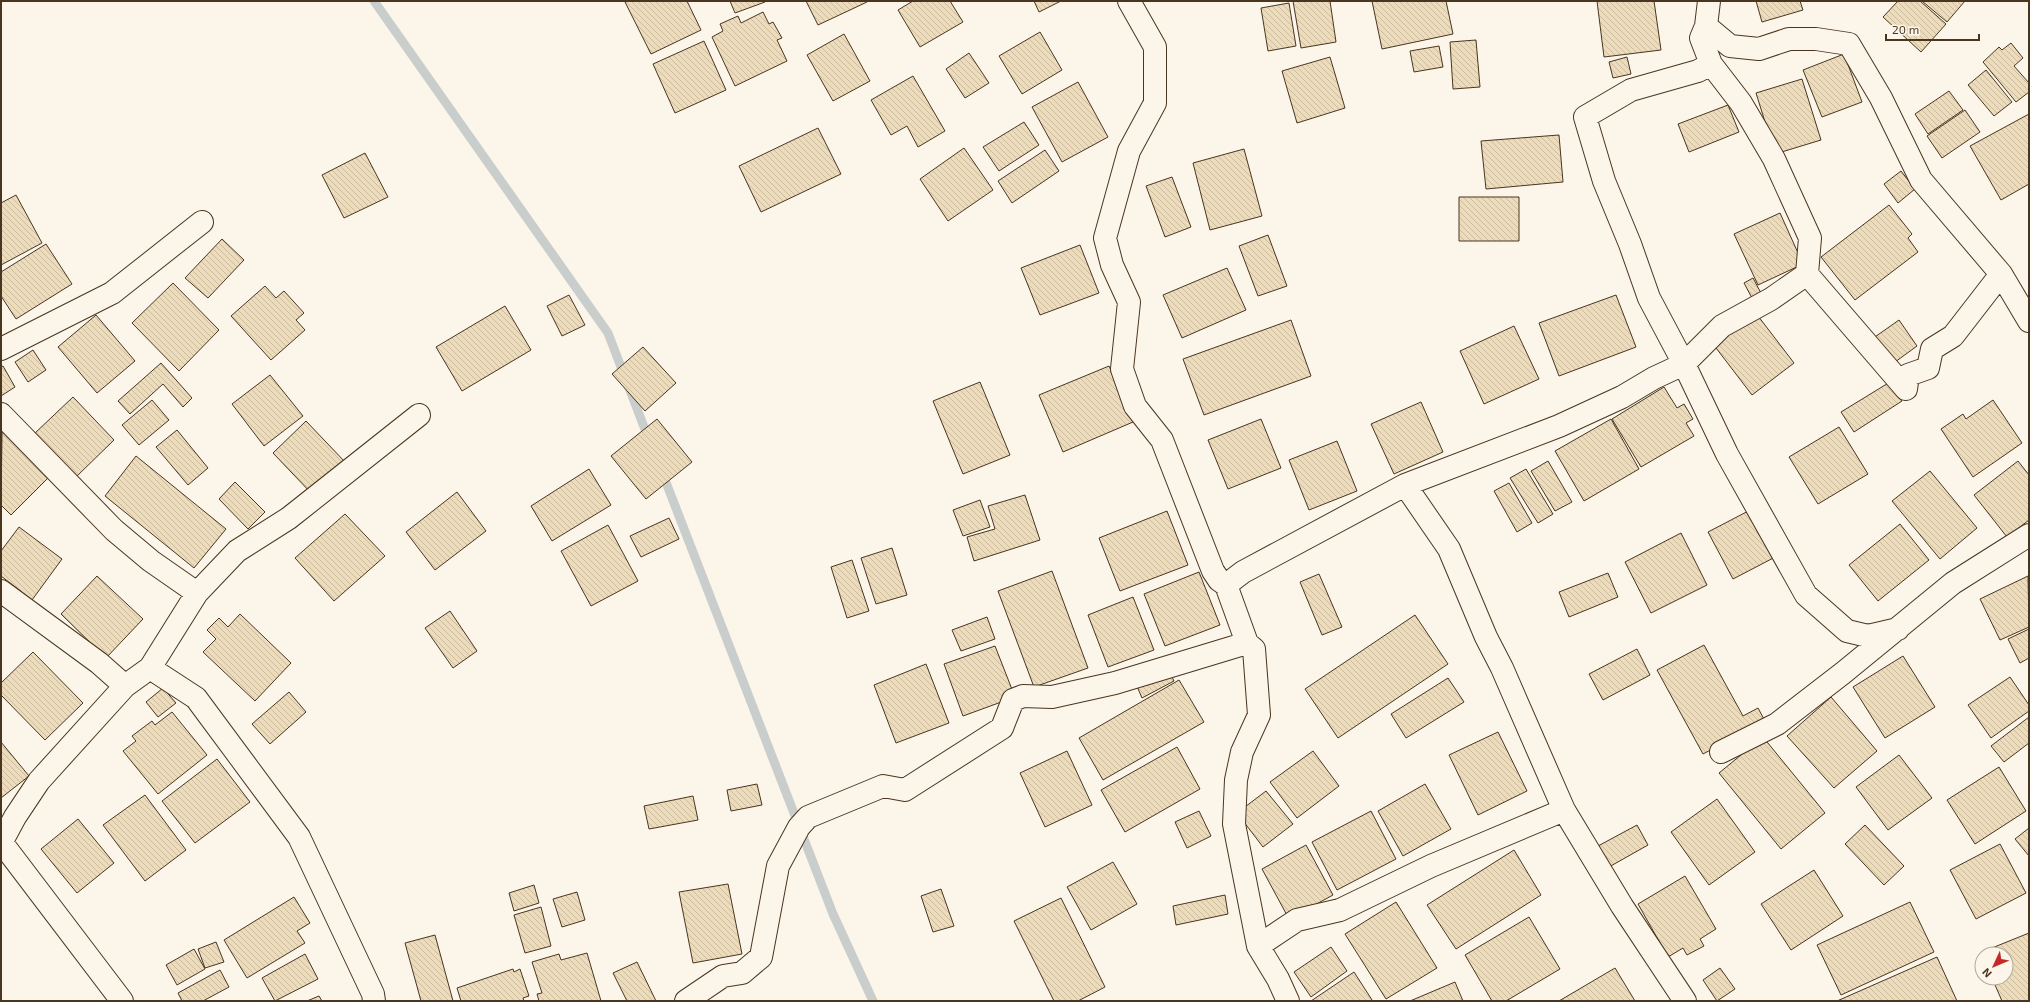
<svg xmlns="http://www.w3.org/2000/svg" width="2030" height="1002" viewBox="0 0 2030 1002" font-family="'Exo 2',sans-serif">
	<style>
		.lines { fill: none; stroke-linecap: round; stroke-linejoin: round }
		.stream { stroke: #c9cecd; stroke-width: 9 }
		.building { fill: url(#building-back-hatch); stroke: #4a3520 }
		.minor-casing { stroke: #4a3520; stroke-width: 24 }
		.minor { stroke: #fbf6e9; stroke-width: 22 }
	</style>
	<defs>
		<pattern id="building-back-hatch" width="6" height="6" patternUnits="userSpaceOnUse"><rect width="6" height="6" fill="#ecdcbc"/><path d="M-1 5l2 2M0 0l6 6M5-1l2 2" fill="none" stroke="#ccbda1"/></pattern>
	</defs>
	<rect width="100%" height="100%" fill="#fbf6e9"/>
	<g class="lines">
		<path class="stream" d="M374,1L608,333L649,440
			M662,472L833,914L873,1001"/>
	</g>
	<path class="building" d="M627,1H687L701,30L651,54L625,2Z
		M730,1H765V2L735,13Z
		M806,1H867V2L818,25Z
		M913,1H950L963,22L920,47L898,10Z
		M1034,1H1061L1039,12Z
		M1293,1H1330L1336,42L1301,48Z
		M1372,1H1446L1453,34L1382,49Z
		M1597,1H1654L1661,50L1604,57Z
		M1756,1H1800L1803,10L1762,22Z
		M1898,1H1920L1946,24L1921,52L1883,17Z
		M1922,1H1965L1947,22Z
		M1289,3L1296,46L1268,51L1261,8Z
		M763,12L769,24L773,22L782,38L777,40L787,61L735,86L712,37L723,31L720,24L738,16L741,23Z
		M1040,32L1062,70L1022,94L999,56Z
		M844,34L870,81L833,101L807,55Z
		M1476,40L1480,87L1453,89L1450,42Z
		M704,41L726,90L675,113L653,64Z
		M2011,43L2023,58L2014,66L2029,83V92L2016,102L1983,62L1999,47L2002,50Z
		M1439,46L1443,67L1414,72L1410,51Z
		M969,53L989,83L965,98L946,69Z
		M1844,54L1862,102L1822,117L1803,70Z
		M1330,57L1345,108L1297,123L1282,71Z
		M1627,57L1631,74L1613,78L1609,62Z
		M1986,70L2012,102L1994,116L1968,85Z
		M913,76L945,131L918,147L907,126L891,135L871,100Z
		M1802,79L1821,140L1775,154L1756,93Z
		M1078,82L1108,137L1062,162L1032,107Z
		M1949,91L1963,110L1928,134L1915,114Z
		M1728,105L1739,132L1689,152L1678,124Z
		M1965,110L1980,132L1942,158L1927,136Z
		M2029,114V184L2001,200L1970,146Z
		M1024,122L1039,145L999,171L983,147Z
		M818,128L841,174L761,212L739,166Z
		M1559,135L1563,182L1486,189L1481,141Z
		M964,148L993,190L948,221L920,179Z
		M1244,149L1262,216L1210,230L1193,163Z
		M1045,150L1059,171L1012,203L998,181Z
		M365,153L388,197L344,218L322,175Z
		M1901,171L1915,189L1898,203L1884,184Z
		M1172,177L1191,227L1165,237L1146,186Z
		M16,195L42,243L1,265V203Z
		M1459,197H1519V241H1459Z
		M1889,205L1912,234L1908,238L1918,252L1855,300L1821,257Z
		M1780,213L1803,264L1758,285L1734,234Z
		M1268,235L1287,286L1258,296L1239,246Z
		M222,239L244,260L208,298L185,278Z
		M46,244L72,284L16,319L1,296V272Z
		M1080,245L1099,293L1040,315L1021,268Z
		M1227,268L1246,310L1182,338L1163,295Z
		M1753,278L1762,295L1753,300L1744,283Z
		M173,283L219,330L179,371L132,323Z
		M265,286L276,298L284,291L304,313L296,320L305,330L271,360L231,316Z
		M569,295L585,325L562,336L547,306Z
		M1616,295L1636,347L1559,376L1539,323Z
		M505,306L531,350L462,391L436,347Z
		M1755,312L1794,363L1752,395L1713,344Z
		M96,315L135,361L97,393L58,347Z
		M1291,320L1311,376L1204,415L1183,359Z
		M1899,320L1917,346L1891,365L1872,339Z
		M1514,326L1539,379L1484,404L1460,351Z
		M643,347L676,383L645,411L612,374Z
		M33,350L46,370L28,382L15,362Z
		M161,363L192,398L183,407L163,384L130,414L118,401Z
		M3,366L15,387L1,396V367Z
		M1109,366L1133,422L1063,452L1039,395Z
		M270,375L303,416L264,446L232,404Z
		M980,382L1010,455L963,474L933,401Z
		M1890,382L1902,401L1854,432L1841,412Z
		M1664,387L1677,408L1684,404L1693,419L1686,423L1694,436L1641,467L1612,419Z
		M73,397L114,440L76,477L34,434Z
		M152,400L169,420L139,445L122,425Z
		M1993,400L2022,443L1973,477L1941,429L1963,414L1966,419Z
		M1421,402L1443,452L1394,474L1371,424Z
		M657,419L692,462L646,499L611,456Z
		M1261,419L1281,468L1228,489L1208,440Z
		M1611,419L1639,469L1584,501L1555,451Z
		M306,421L346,463L312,494L273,453Z
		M1839,427L1868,474L1818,504L1789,457Z
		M177,430L208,468L188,485L156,447Z
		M2,431L48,478L11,515L1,505Z
		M1337,441L1357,491L1309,510L1289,460Z
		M136,456L226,529L194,568L105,496Z
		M1548,461L1572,502L1555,511L1531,471Z
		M2018,461L2029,475V520L2007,537L1974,495Z
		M589,469L611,505L552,541L531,506Z
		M1526,469L1553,514L1538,523L1510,478Z
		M1930,471L1977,528L1940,559L1892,501Z
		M235,482L265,512L248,529L219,499Z
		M1509,483L1532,523L1517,532L1494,491Z
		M457,492L486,531L435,570L406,532Z
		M1025,495L1040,540L974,561L967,537L995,529L988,506Z
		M980,500L990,527L963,536L953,510Z
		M1756,507L1781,554L1733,579L1708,532Z
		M1167,511L1188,565L1120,591L1099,538Z
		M345,514L385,556L334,601L295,558Z
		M669,518L679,539L641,557L630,536Z
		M1900,524L1929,560L1878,601L1849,565Z
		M608,525L638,581L591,606L561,551Z
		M19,527L62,559L32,600L1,576V551Z
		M1681,533L1707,585L1651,613L1625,562Z
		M892,548L907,595L876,604L861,558Z
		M852,560L869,611L847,618L831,567Z
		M1052,571L1088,668L1034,687L998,591Z
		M1199,572L1220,625L1165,646L1144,594Z
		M1608,573L1618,597L1569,617L1559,592Z
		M1319,574L1342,627L1322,635L1300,582Z
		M97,576L143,619L106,658L61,614Z
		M2028,576L2029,627L2000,640L1980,599Z
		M1133,597L1154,650L1108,667L1088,615Z
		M450,611L477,651L453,668L425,628Z
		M240,614L291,663L255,701L203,652L216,639L207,630L219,618L228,627Z
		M1415,615L1448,664L1338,738L1305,689Z
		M987,617L995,639L961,651L952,630Z
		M2029,629V658L2020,663L2008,639Z
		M1704,645L1743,716L1758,708L1765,721L1703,754L1657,670Z
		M995,646L1015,697L963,716L944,664Z
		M1637,649L1650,675L1603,700L1589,674Z
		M33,652L83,703L45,740L1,695V683Z
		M1903,656L1935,707L1885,738L1853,687Z
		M926,664L949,723L896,743L874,685Z
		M1168,669L1174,681L1142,698L1136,684Z
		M2010,677L2029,705V711L1991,738L1968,705Z
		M1448,678L1464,702L1406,738L1391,714Z
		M1179,680L1204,722L1103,780L1079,738Z
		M163,688L176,703L158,717L146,702Z
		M289,692L306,712L270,744L252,724Z
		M1831,697L1877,751L1834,788L1787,736Z
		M172,712L207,755L158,794L123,751L136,741L132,736L152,721L155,725Z
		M2029,717V743L2004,762L1991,746Z
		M1498,732L1527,791L1478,815L1449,755Z
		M1763,737L1825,813L1781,849L1719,773Z
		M1,742L29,776L1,798Z
		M1177,747L1200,789L1125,832L1101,790Z
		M1067,751L1092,805L1045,827L1020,773Z
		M1313,751L1339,786L1297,818L1270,782Z
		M1899,755L1932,798L1888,830L1856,787Z
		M217,759L250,802L195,843L162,801Z
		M1999,767L2026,811L1975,844L1947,800Z
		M757,784L762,805L731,811L727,790Z
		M1425,784L1451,829L1403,856L1378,811Z
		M1266,791L1293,824L1263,847L1237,813Z
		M145,795L186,850L145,881L103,825Z
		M693,796L698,820L649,829L644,806Z
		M1717,799L1755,852L1709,885L1671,832Z
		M1199,811L1211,836L1187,848L1175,822Z
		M1371,811L1396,859L1337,890L1312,842Z
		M78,819L114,863L77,893L41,849Z
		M1637,825L1648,845L1609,867L1598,846Z
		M1865,825L1904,866L1884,885L1845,844Z
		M2029,828V856L2015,839Z
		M2000,844L2026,893L1976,919L1950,870Z
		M1306,845L1333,895L1289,919L1262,869Z
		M1514,850L1541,895L1456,949L1427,905Z
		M1113,862L1137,904L1091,930L1067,887Z
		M1814,870L1843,916L1791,950L1761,904Z
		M1685,876L1716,929L1700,939L1704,946L1687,955L1683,948L1668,957L1638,904Z
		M728,884L742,954L693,963L679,892Z
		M534,885L539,903L514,911L509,893Z
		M941,889L954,926L933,932L921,896Z
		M577,892L585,920L562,927L553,899Z
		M1225,895L1228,914L1176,925L1173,906Z
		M294,897L310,923L297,931L305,943L247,978L224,940Z
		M1061,898L1105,987L1078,1001H1054L1014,921Z
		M1396,902L1437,968L1386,999L1345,934Z
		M1910,902L1934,952L1841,995L1817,945Z
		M541,907L551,946L525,953L514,915Z
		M1529,917L1560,969L1506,1001H1492L1465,955Z
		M2029,933V1001H2002L1992,978H2006V954H1983L1982,952Z
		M435,935L453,1001H421L405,943Z
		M216,942L224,962L205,968L198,949Z
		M1331,947L1347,971L1311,997L1294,972Z
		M194,949L205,969L177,985L166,965Z
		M587,953L601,1001H539L537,994L542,993L532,962L559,954L561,960Z
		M305,954L318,979L275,1001L262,978Z
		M1937,957L1957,1001H1837Z
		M637,962L656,1001H627L613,973Z
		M1615,968L1635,1001H1559Z
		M1720,968L1735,989L1717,1001L1703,980Z
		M513,969L514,972L520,969L529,996L523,998L524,1001H461L457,988Z
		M220,970L229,987L203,1001H182L178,993Z
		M1354,972L1372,1000L1370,1001H1311Z
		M1455,982L1463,1001H1410Z
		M319,996L322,1001H307Z"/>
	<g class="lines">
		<defs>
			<path id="minor" d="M1129,1L1155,47V103L1129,151L1105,238L1112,265L1129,302L1122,369L1135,406L1162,440L1213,571L1219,580L1226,585L1247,643L1254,649L1259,715L1242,752L1236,780L1234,824L1258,946L1278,979L1288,1001
				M1709,1L1706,26L1701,38L1711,64L1741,103L1774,159L1810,238L1807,274L1906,389
				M1706,26L1730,46L1759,49L1789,39H1816L1849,44L1881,98L1921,180L2001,274L2029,321
				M1711,64L1698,71L1631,90L1585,117L1604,181L1630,244L1649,298L1684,364L1727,454L1806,595L1847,631L1868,636L1898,629
				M1,349L112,293L202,222
				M1906,389L1908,375L1928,368L1932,349L1953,336L2001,274
				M1,414L114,530L151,561L197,593
				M1405,485L1449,549L1486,637L1502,668L1564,810L1622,906L1685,1001
				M1226,585L1243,572L1405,485L1559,426L1622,397L1654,378L1684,364L1722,326L1771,299L1807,274
				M1,591L99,663L125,686
				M150,668L196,698L299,837L373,994L374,1001
				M1721,752L1777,724L1843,673L1953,583L2029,535
				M1,843L15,817L39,781L125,686L150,668L197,593L237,551L289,518L419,415
				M2,843L122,1001
				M1258,946L1297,920L1340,910L1431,866L1564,810
				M686,1001L723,976L742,973L761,957L778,866L799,827L808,817L883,786L905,790L1002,728L1013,700L1023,696L1052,697L1115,683L1247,643"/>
		</defs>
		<use href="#minor" class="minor-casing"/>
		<use href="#minor" class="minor"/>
	</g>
	<rect width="2030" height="1002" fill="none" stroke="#4a3520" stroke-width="4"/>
	<g transform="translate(1994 966) rotate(226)"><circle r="19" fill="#fbf6e9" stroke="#b4a999"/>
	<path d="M0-3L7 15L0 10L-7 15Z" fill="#c62828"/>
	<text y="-6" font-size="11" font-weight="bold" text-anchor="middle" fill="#4a3520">N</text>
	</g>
	<path d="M1886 34v6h93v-6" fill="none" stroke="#4a3520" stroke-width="2"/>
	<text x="1892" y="34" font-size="12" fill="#4a3520" stroke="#fbf6e9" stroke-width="3" paint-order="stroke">20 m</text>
</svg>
